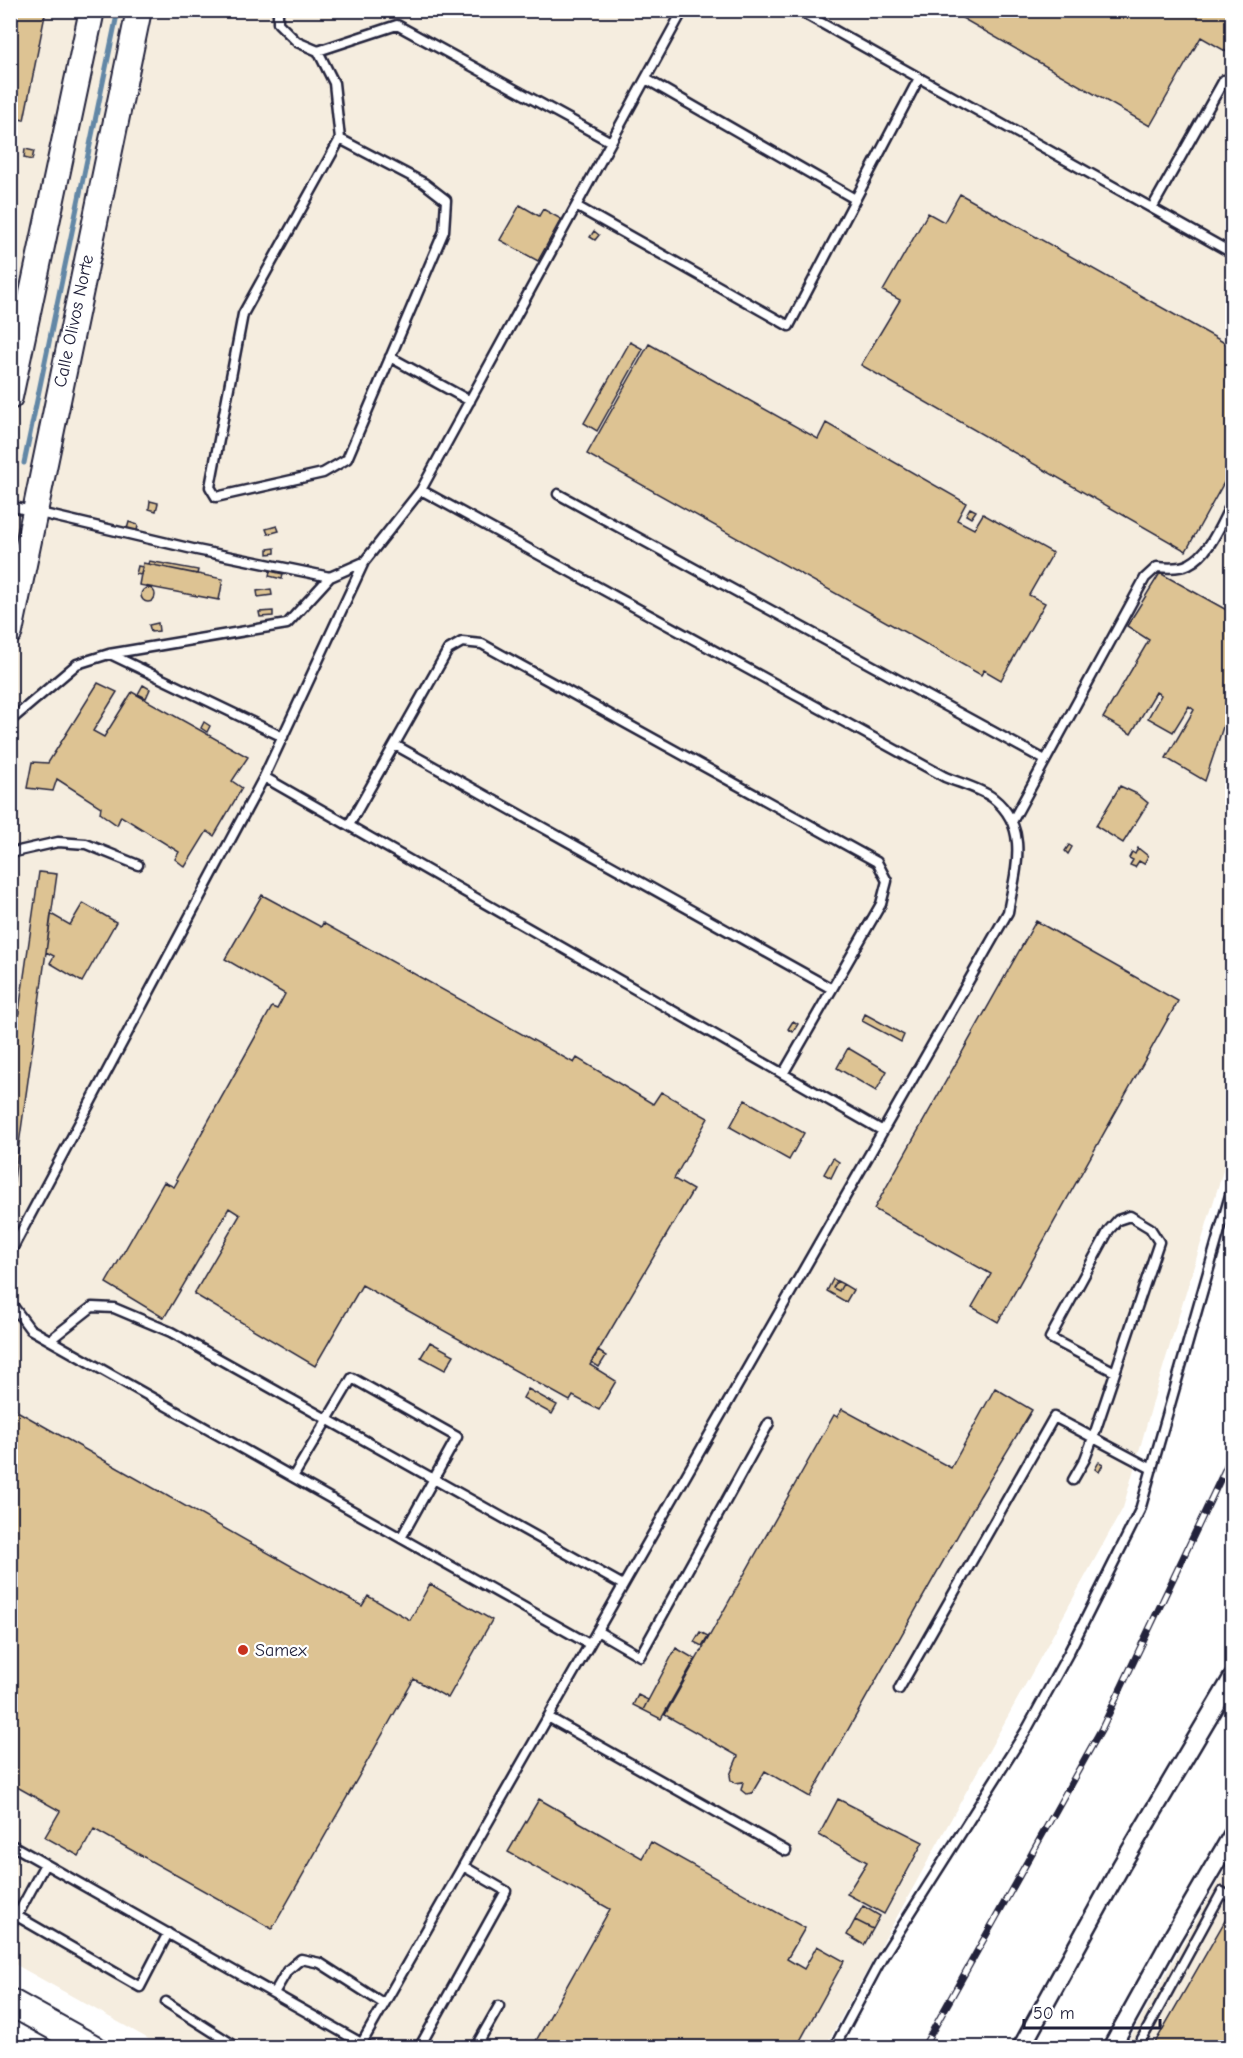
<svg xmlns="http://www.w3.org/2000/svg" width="1243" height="2058" viewBox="0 0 1243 2058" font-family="'Comic Neue',sans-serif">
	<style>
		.built { fill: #f5eddf }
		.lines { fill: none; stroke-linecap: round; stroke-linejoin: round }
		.stream { stroke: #6287a6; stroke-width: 5 }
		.building { fill: #ddc393; stroke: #22223b; stroke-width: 1.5 }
		.service-casing { stroke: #22223b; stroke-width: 13 }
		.minor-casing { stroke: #22223b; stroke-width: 21 }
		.secondary-casing { stroke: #22223b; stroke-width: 28 }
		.primary-casing { stroke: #22223b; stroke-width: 30 }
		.service { stroke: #fff; stroke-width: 8 }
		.minor { stroke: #fff; stroke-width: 16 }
		.secondary { stroke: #fff; stroke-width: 24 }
		.primary { stroke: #fff; stroke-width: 26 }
		.rail-casing { stroke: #22223b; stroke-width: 7 }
		.rail { stroke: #fff; stroke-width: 4.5; stroke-dasharray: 14; stroke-linecap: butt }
		.poi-dot { fill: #c8321e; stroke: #fff; stroke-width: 2 }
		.labels { text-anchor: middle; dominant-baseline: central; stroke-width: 4.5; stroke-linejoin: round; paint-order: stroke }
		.street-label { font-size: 18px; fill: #22223b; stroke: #fff }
		.poi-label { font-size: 18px; fill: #22223b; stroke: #fff; text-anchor: start }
	</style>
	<rect width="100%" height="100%" fill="#fff"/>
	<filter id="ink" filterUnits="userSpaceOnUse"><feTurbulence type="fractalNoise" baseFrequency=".0167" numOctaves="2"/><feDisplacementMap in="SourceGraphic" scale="12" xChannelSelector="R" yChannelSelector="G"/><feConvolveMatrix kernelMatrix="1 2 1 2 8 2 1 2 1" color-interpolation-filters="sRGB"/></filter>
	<g filter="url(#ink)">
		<path class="built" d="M11,11H1232V1141L1156,1391L1123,1508L825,2047H163L11,1962Z
			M1232,1857V2047L1124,2048Z"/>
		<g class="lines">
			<path class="stream" d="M24,463L118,10"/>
		</g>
		<path class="building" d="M10,10H46L24,120L10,117Z
			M948,10H1232V43L1227,52L1201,37L1150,126Z
			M10,148H15L10,173Z
			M25,149L34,151L32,160L24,158Z
			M960,194L1232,347V468L1186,551L861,365L900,300L883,291L928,213L944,222Z
			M520,205L539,216L543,209L561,219L538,261L500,240Z
			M594,231L599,235L595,240L590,237Z
			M630,342L643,349L597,431L584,423Z
			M649,344L818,439L826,423L966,503L957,520L974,529L983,514L1053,553L1029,595L1045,603L1001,680L984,670L981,675L587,454Z
			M150,501L158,503L156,511L149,509Z
			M970,508L976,511L971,518L966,515Z
			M129,522L138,525L137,531L127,529Z
			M277,526L279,531L268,534L266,529Z
			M275,548V553L268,554V549Z
			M149,561L198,570L197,574L148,564Z
			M143,563L223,579L219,600L139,585Z
			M138,566L143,567L141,575L136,574Z
			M270,571L283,574L282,579L269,576Z
			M1160,573L1232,613V700L1205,781L1166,758L1194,710L1189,706L1173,732L1148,718L1161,695L1156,692L1131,734L1103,718L1149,640L1127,626Z
			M141 595a7 7 0 1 1 14 0a7 7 0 1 1-14 0Z
			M271,589L272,595L258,597L257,591Z
			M273,611V616L260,617L259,612Z
			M158,623L159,631L151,632L149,625Z
			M98,683L117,692L93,731L104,737L132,692L248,757L232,781L242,788L214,836L207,831L185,867L175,859L179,852L121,816L117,825L100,813L101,807L57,779L53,791L27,788L32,762L48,763Z
			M143,685L150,689L146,698L138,694Z
			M204,722L210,726L207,732L201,728Z
			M1120,786L1137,794L1148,803L1123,843L1096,826Z
			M1069,845L1072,847L1068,854L1065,851Z
			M1138,848L1148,856L1144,864L1139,861L1135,867L1130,865L1133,860L1129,858L1132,852L1135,854Z
			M39,872L57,874L13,1187H10V1074Z
			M262,895L321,927L323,923L574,1063L577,1058L653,1104L661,1092L708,1118L674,1179L693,1190L590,1365L616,1381L599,1410L573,1396L570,1401L362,1285L315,1366L194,1294L240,1215L229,1208L164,1318L106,1283L164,1182L174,1187L178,1180L176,1179L272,1007L277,1009L285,994L225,959Z
			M83,903L116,922L82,982L50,963L54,956L46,952L51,914L70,925Z
			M1036,921L1178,1001L998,1322L972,1307L991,1274L874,1209Z
			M865,1014L904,1035L901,1042L862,1021Z
			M793,1021L798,1024L793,1032L788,1029Z
			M848,1048L887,1071L876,1091L837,1068Z
			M745,1100L804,1133L789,1160L730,1127Z
			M833,1158L839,1162L831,1178L824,1174Z
			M833,1279L837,1281L833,1288L839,1291L843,1284L853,1290L846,1302L827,1291Z
			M837,1281L843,1284L839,1291L833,1288Z
			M430,1342L454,1355L445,1370L421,1357Z
			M598,1351L606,1356L599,1367L591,1362Z
			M995,1388L1032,1410L980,1496L810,1797L765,1771L752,1793L746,1794L741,1790L743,1782L735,1783L731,1781L730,1775L738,1756L665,1715L834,1415L837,1417L842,1409L951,1468Z
			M528,1389L557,1405L552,1414L523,1398Z
			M10,1407L362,1606L368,1596L410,1620L430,1584L492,1620L448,1698L414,1679L272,1929L94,1829L79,1856L45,1837L60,1811L10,1783Z
			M1099,1462L1103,1464L1099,1472L1095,1469Z
			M700,1632L708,1636L702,1646L694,1642Z
			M676,1648L695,1659L661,1719L643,1710Z
			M638,1695L648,1700L643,1710L633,1705Z
			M539,1799L642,1858L651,1842L805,1928L787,1959L804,1969L817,1946L844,1961L796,2048H532L610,1909L508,1852Z
			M838,1799L923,1842L884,1914L847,1894L867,1862L819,1835Z
			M863,1906L880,1916L873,1929L855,1920Z
			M1226,1919L1232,1922V2048H1152Z
			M855,1920L873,1929L864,1945L847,1935Z"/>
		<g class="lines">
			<defs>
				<path id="service" d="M278,10V23L297,42L318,51L334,83L340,139L243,314L210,487L216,497L323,473L347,459L444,231L446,200L424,183L340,139
					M798,10L1232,253
					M318,51L397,25L611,142
					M646,79L855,199
					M576,206L789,326L919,78
					M1152,208L1224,80
					M390,357L470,401
					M558,494L1045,760
					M10,506L197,550L330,577
					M110,654L283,737
					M10,721L77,664L109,654L287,624L330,577L364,562
					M395,745L832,989
					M264,777L364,562L421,490L683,10
					M1013,820L1145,578L1157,567C1167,568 1180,569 1189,564C1210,554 1221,523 1232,503
					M349,825L448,650L462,642L482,644L877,862L887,881L881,904L783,1074
					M10,853L58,842L86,844L138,865
					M10,1253L264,777L883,1131
					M10,1302L30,1329L589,1644
					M50,1340L92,1307L114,1308L171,1332L623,1585
					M293,1477L352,1378L457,1437L401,1538
					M1073,1480L1085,1459L1093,1438L1159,1242L1150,1228L1130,1216L1118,1220L1109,1230L1050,1338L1115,1372
					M597,1631L640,1656L769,1423
					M899,1689L1054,1417L1152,1469
					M548,1717L786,1851
					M10,1844L370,2048
					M10,1912L140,1987L168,1933
					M17,1916L45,1864
					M274,1993L287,1971L301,1959L320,1963L384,2004
					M166,2002L232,2044L230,2048
					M359,2048L1008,912C1015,872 1031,828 993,798C982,789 959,783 945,777L421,490
					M419,2048L506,1891L463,1866
					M475,2048L499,2006
					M834,2048L882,1958L1027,1729L1068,1654L1140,1510L1232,1188
					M1137,2048L1222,1892L1232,1898"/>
				<path id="minor" d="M1021,2048L1121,1866L1232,1678
					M1111,2048L1173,1936L1232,1835"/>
				<path id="secondary" d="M10,397L92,10
					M10,632L139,10"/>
				<path id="primary" d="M10,2002L93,2048"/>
			</defs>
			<use href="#service" class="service-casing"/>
			<use href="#minor" class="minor-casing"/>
			<use href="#secondary" class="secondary-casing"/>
			<use href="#primary" class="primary-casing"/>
			<use href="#service" class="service"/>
			<use href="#minor" class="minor"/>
			<use href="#secondary" class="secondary"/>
			<use href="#primary" class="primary"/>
			<defs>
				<path id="rail" d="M923,2048L1102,1728L1232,1455"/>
			</defs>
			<use href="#rail" class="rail-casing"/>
			<use href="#rail" class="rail"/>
		</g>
	</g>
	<circle class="poi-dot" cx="243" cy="1650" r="6"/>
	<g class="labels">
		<g class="street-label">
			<text transform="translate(74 321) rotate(-78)">Calle Olivos Norte</text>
		</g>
		<g class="poi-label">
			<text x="255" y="1650">Samex</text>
		</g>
	</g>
	<rect width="1243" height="2058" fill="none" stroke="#fff" stroke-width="36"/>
	<rect x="18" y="18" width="1207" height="2022" fill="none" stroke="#22223b" stroke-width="2" filter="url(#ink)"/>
	<path d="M1024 2019v9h136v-9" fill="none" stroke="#22223b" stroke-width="3"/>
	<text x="1033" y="2019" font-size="18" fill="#22223b" stroke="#ffffff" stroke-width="4.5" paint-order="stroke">50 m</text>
</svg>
